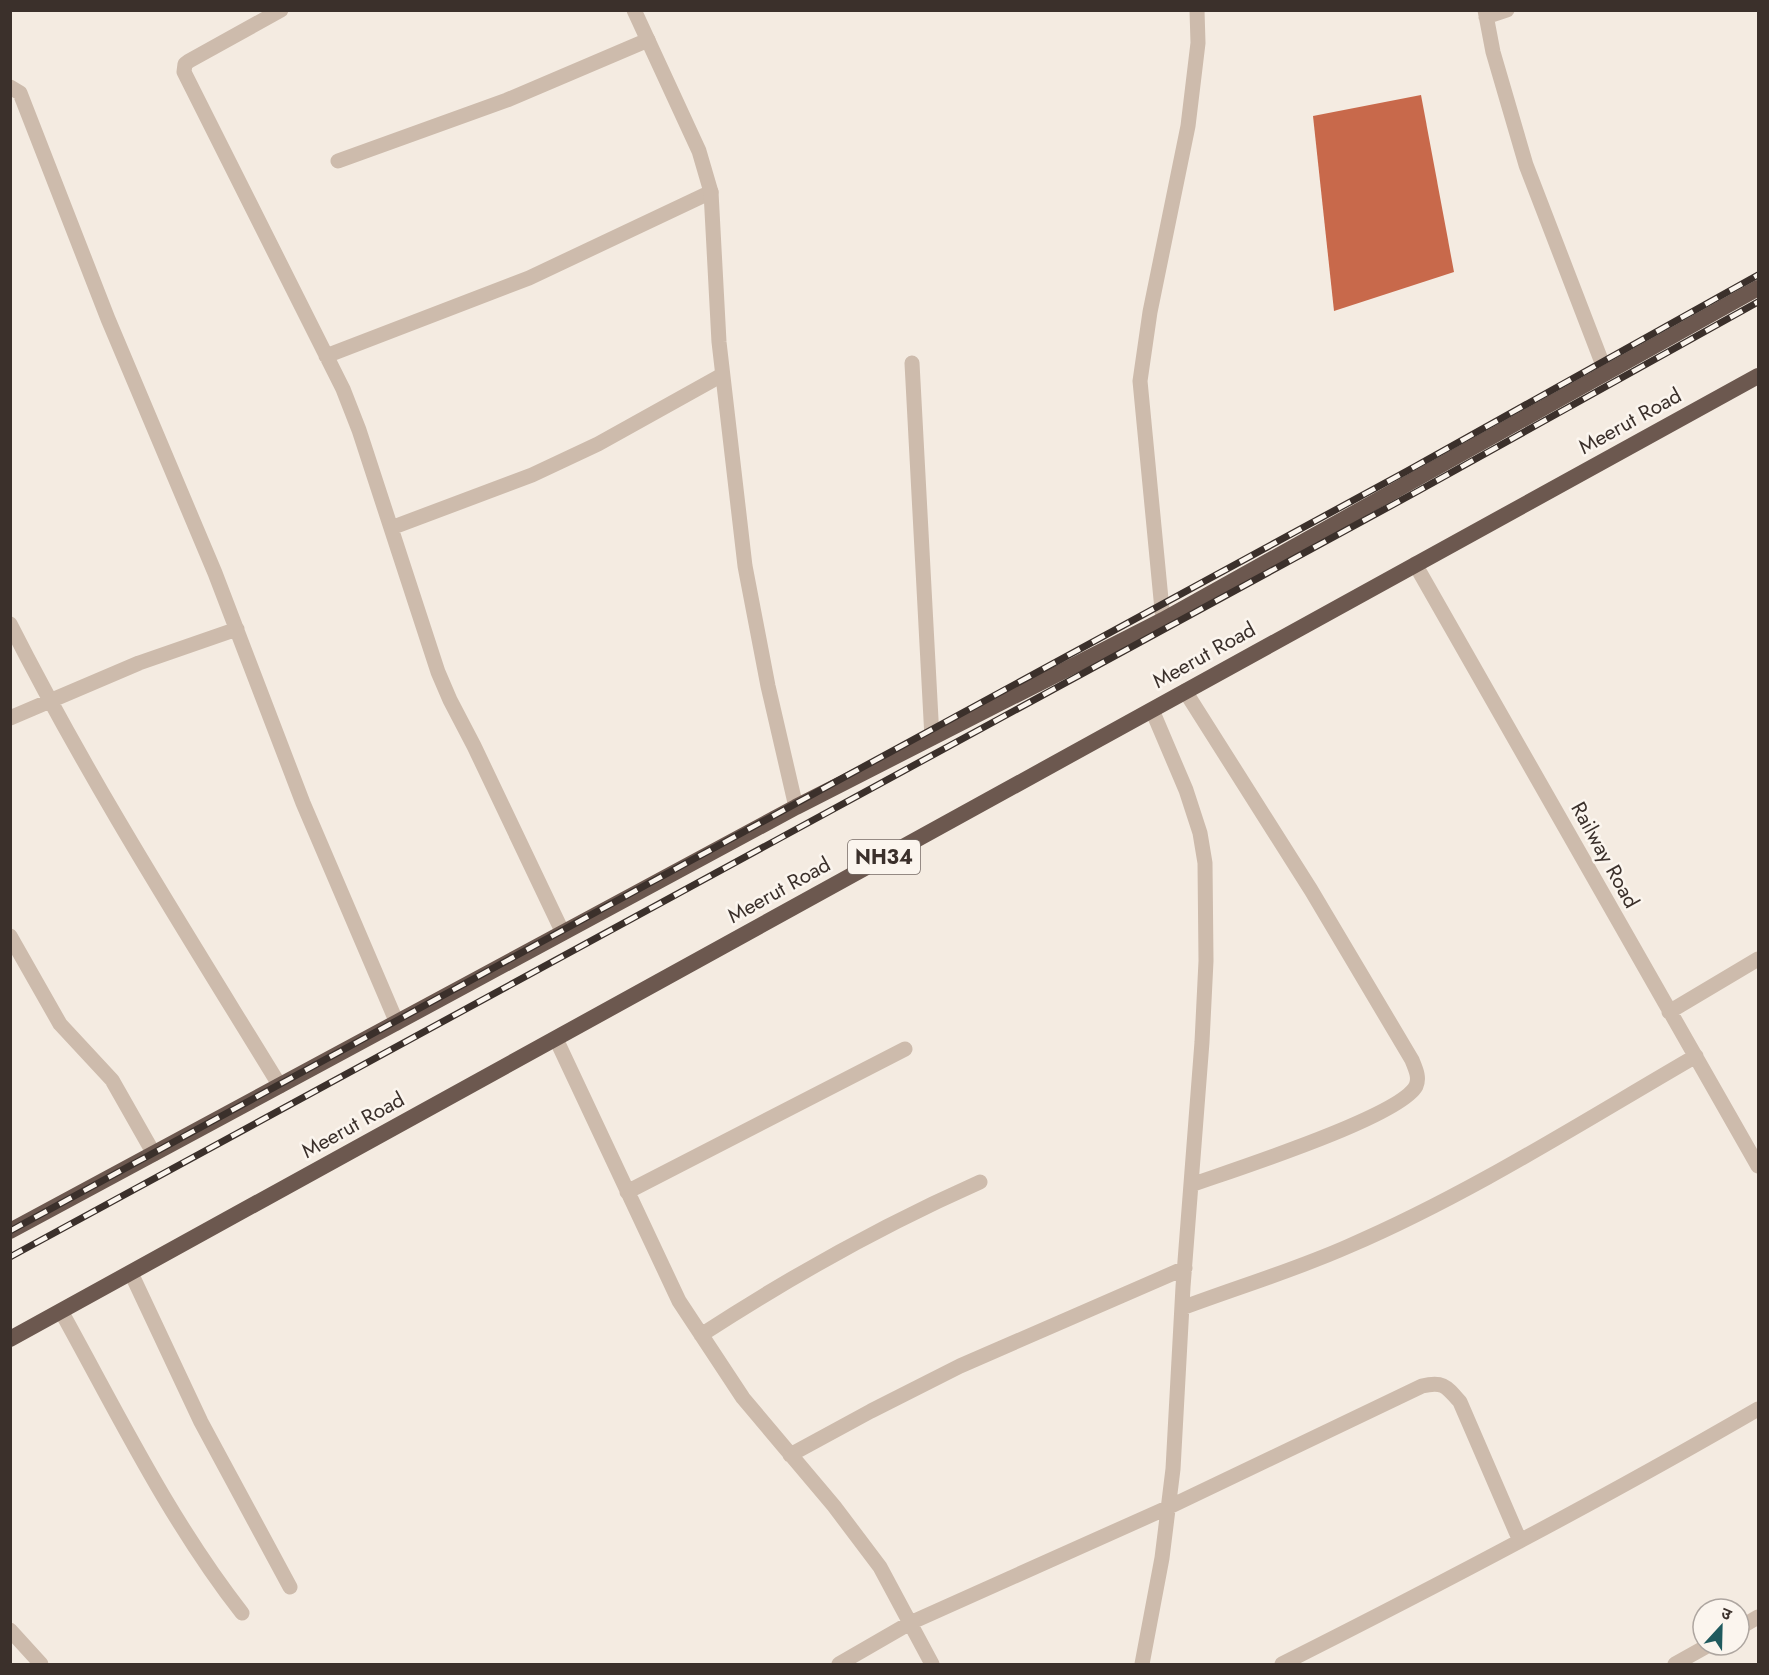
<svg xmlns="http://www.w3.org/2000/svg" width="1769" height="1675" viewBox="0 0 1769 1675" font-family="Jost,'Noto Sans Devanagari',sans-serif">
	<style>
		.building { fill: #c8694b }
		.lines { fill: none; stroke-linecap: round; stroke-linejoin: round }
		.minor { stroke: #cdbbac; stroke-width: 15 }
		.tertiary { stroke: #cdbbac; stroke-width: 15 }
		.trunk { stroke: #6c584f; stroke-width: 16 }
		.rail-casing { stroke: #3b302b; stroke-width: 7 }
		.rail { stroke: #fbf5ee; stroke-width: 4.5; stroke-dasharray: 14; stroke-linecap: butt }
		.labels { text-anchor: middle; dominant-baseline: central; stroke-width: 5; stroke-linejoin: round; paint-order: stroke }
		.shield { fill: #fbf5ee; stroke: #756b66; stroke-width: 1.5 }
		.shield-label { font-size: 20px; font-weight: bold; fill: #3b302b }
		.street-label { font-size: 21px; fill: #3b302b; stroke: #fbf5ee }
	</style>
	<rect width="100%" height="100%" fill="#f4ebe1"/>
	<path class="building" d="M1421,95L1454,272L1334,311L1313,116Z"/>
	<g class="lines">
		<path class="minor" d="M281,10L189,61L185,64L184,72L343,389L359,430L438,672L450,700L474,746L563,933
			M1485,10L1493,52L1526,165L1606,373
			M1486,17L1507,10
			M10,87L20,93L108,319L215,573L303,803L397,1023
			M338,161L507,100L648,40
			M326,356L529,278L711,192
			M912,363L932,738
			M391,528L532,475L598,444L722,375
			M1415,564L1758,1166
			M1163,620L1140,381L1150,312L1188,126L1198,43L1197,10
			M10,624C91,784 187,934 280,1086
			M1185,691L1311,890L1412,1060C1415,1068 1420,1077 1416,1086C1400,1117 1230,1171 1191,1185
			M10,718L139,663L237,629
			M10,936L60,1024L112,1080L154,1154
			M1669,1012L1758,959
			M556,1039L679,1301L743,1398L834,1506L880,1567L932,1664
			M627,1192L905,1049
			M131,1273L201,1422L290,1587
			M1182,1308C1238,1287 1295,1270 1349,1246C1470,1194 1582,1122 1696,1056
			M61,1311C118,1414 170,1521 242,1613
			M701,1335C790,1277 883,1225 980,1182
			M790,1455L871,1411L960,1366L1185,1268
			M1739,1628L1758,1617
			M10,1630L41,1664
			M839,1664L910,1623L1169,1507L1422,1386C1443,1381 1446,1386 1460,1402L1520,1541
			M1142,1664L1162,1558L1173,1469L1183,1287L1202,1042L1206,961L1205,863L1200,833L1186,790L1152,710
			M1282,1664C1443,1583 1603,1499 1758,1409
			M1675,1664L1709,1645"/>
		<path class="tertiary" d="M634,10L699,151L711,192L719,342L745,566L768,686L796,807"/>
		<path class="trunk" d="M10,1231L796,807L1163,620L1758,288
			M10,1339L1758,376"/>
		<defs>
			<path id="rail" d="M10,1231L1407,471L1758,275
				M10,1257L1418,491L1758,302"/>
		</defs>
		<use href="#rail" class="rail-casing"/>
		<use href="#rail" class="rail"/>
	</g>
	<g class="labels">
		<rect class="shield" x="848" y="840" width="72" height="34" rx="4.5"/>
		<g class="shield-label">
			<text x="884" y="857">NH34</text>
		</g>
		<g class="street-label">
			<text transform="translate(1630 421) rotate(-29)">Meerut Road</text>
			<text transform="translate(1204 655) rotate(-29)">Meerut Road</text>
			<text transform="translate(1605 855) rotate(61)">Railway Road</text>
			<text transform="translate(779 890) rotate(-29)">Meerut Road</text>
			<text transform="translate(353 1125) rotate(-29)">Meerut Road</text>
		</g>
	</g>
	<rect width="1769" height="1675" fill="none" stroke="#3b302b" stroke-width="24"/>
	<g transform="translate(1721 1627) rotate(22)"><circle r="28" fill="#fbf5ee" stroke="#aea6a0" stroke-width="1.5"/>
	<path d="M0-4.5L10 22L0 15L-10 22Z" fill="#1f5a5e"/>
	<text y="-9" font-size="16" font-weight="bold" text-anchor="middle" fill="#3b302b">उ</text>
	</g>
</svg>
